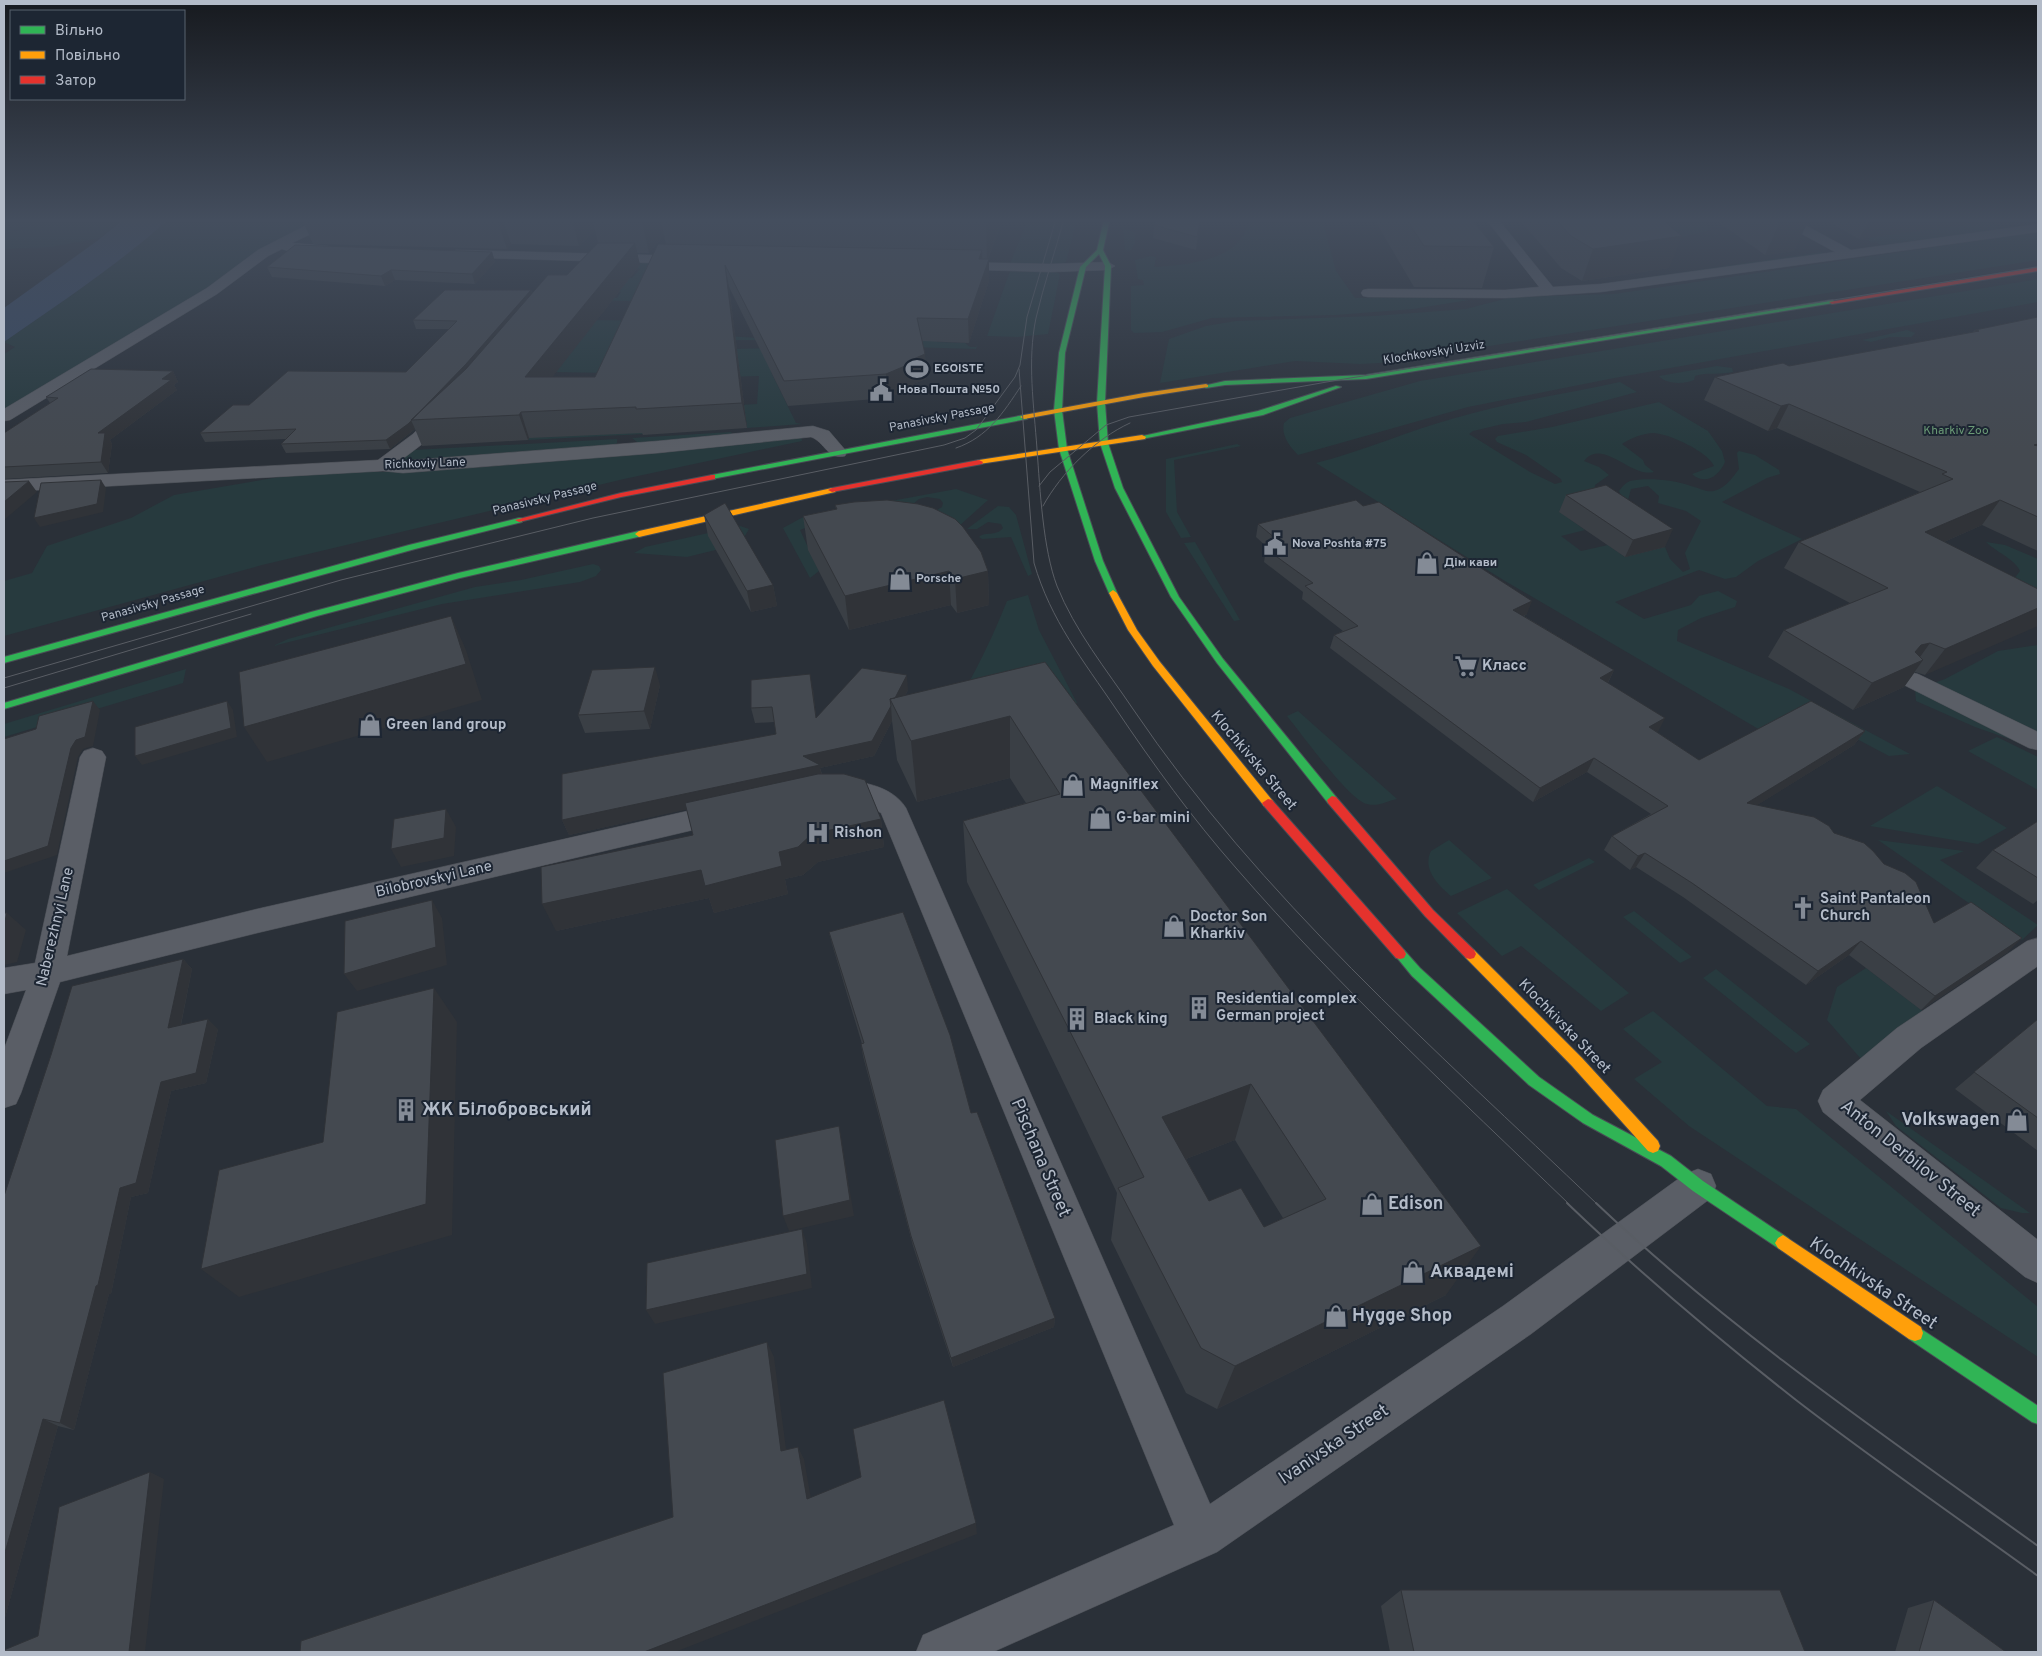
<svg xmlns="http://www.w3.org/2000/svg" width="2042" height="1656" viewBox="0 0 2042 1656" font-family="Overpass,sans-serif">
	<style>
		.green { fill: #273a3e; fill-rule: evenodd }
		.water { fill: #384963 }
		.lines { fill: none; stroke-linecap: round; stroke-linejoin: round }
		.street-casing { stroke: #484c53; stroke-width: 1 }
		.fast-casing { stroke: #484c55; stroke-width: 2 }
		.slow-casing { stroke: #484c55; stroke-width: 2 }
		.jam-casing { stroke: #484c55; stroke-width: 2 }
		.street { fill: #5a5e66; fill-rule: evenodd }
		.fast { fill: #30b455; fill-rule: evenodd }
		.slow { fill: #ff9f0a; fill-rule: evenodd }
		.jam { fill: #e5322d; fill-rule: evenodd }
		.tram-far1 { stroke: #595d64; stroke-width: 1 }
		.tram { stroke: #595d64; stroke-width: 2 }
		.wall { fill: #3a3f45; fill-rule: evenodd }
		.shaded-wall { fill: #303338 }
		.building { fill: #444950; stroke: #303338; fill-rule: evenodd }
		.labels { text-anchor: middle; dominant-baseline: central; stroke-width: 4; stroke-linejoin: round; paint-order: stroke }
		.far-street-label { font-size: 12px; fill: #b4bcc9; stroke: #1d2633 }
		.far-poi-label { font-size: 12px; font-weight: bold; fill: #b4bcc9; stroke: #1d2633; text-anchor: start }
		.far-park-label { font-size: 12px; fill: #6b9a76; stroke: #1d2633 }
		.poi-label { font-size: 15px; font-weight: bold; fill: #b4bcc9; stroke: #1d2633; text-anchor: start }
		.street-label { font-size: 15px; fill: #b4bcc9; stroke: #1d2633 }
		.near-poi-label { font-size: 18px; font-weight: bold; fill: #b4bcc9; stroke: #1d2633; text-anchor: start }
		.near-street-label { font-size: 18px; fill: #b4bcc9; stroke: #1d2633 }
	</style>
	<rect width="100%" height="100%" fill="#2a3038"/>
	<path class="green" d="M10,219H124L100,238L51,247L4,249V235L41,222L4,234V221Z
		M169,219H212V221L243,219H393L308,228L4,417V354L15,347L4,342C60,303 118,265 169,219Z
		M1028,219H1077L1066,262L1057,265L1010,264Z
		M1249,219H1322L1336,271L1355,298L1414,297L1469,300L1413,309L1336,315L1212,318L1162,332L1134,333L1131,330V286L1144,285L1143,280L1138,279L1135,260L1151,256L1156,257L1154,267C1187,265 1245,260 1249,219Z
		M1630,219H1699L1706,223L1710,230L1674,239Z
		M1985,223L1993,224L2002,231L1882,245L1869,241L1868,239L1891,232Z
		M1123,227L1135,233V244L1131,250L1127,251L1125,249Z
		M2038,232V260L1380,363L1360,364L1295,361L1160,383L1169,339L1206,326L1236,321L1374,316L1466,309L1512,297L1614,294Z
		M1822,252L1825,255L1595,287L1587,286Z
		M599,260L623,261L617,268L601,267L593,277L632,278L640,269L627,268L632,262L659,263H660L657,267C665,268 667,265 673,263C685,260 702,262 715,264L717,268L721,270L700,304H692L693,302L565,300L554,318L558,320L548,335H570L581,320L682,321L674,334L695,335L694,340H725L724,336L829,342L833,333C817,332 780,334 770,320L777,309L794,305L807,306L801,316L811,317L809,321H804L800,329L825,330L826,328H838L837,331L864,332L865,330H877L876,333L939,337L937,342L965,343L970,347H976L978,343L976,349L806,344V340H734L732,349L772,348L770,358L804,357L803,370L771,372L796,423L802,424L747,428L746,421L731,423V414L721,415V406L757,404L759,376L727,377L722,403L705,404V410L687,411L685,404L640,405L632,413H651L647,415L643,434L528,440L538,418L505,417L504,418L482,419L480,421L473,422L454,444L421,445L420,444L443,423L472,422L476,417L453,416L452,413C463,403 487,409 500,409L505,400H488L493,394L533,402L717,401L731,349L629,346L612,373L551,372L557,362L501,360L520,339H544L547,335L527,333L561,291H580L576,298H617L621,292L607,291L609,287H574L572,288L561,286L579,264ZM675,268L708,269H709L701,280L662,279L668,271H673Z
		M1010,271L1056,272L1060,274L1048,334L1017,337L987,336Z
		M2038,279V302L1609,379L1468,407L1298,455C1289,446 1281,435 1284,423L1290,418L1420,381Z
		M1907,330L1915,333L1911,337H1890L1871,342L1862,340Z
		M1717,366L1732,368L1733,372C1720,375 1707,372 1695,376L1694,380C1684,384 1667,385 1659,376Z
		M1620,382L1637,392L1526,422L1503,424L1473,431L1469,434L1530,472L1555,484L1562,482L1561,479L1526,455L1497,442L1495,439L1498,436L1552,427L1659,402L1708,431L1722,451L1725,462C1719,476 1705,486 1692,474L1714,466C1708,452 1670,434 1654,433C1643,433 1631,438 1622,444L1643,460L1645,465L1654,472C1631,478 1602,437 1584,461L1599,467L1609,475L1595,485L1594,497L1560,512L1585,530L1561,536L1581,551L1608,545L1625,557L1665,547L1670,559L1683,572L1690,569L1685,553L1701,521L1686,511L1658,503L1659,496L1648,486L1631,489L1628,500L1622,497L1619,491C1622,487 1625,483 1630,481C1647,477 1675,480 1691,486C1700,488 1708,494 1717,490C1727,486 1733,477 1739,469L1737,453L1739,451L1755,455L1779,470L1780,474L1767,478L1722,502L1802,539L1758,561L1736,577L1725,579L1699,570L1615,602L1644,619L1691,605L1699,596L1718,591L1737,601L1735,607L1701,618L1678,630L1677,641L1789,689L1910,754L1889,756L1806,712L1767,734L1505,581L1316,463C1363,451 1408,431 1455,418C1508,402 1565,394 1620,382Z
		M731,432L732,434L645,443L637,442L632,438Z
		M801,434L802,441L624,479L262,565L4,636V581L32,573L47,546L131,518L174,495L309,472H388L482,467Z
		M617,439V443L614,445L399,462L401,457L413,450Z
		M1237,444L1241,446L1174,460L1177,512L1191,537L1181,538L1166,512V459Z
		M956,489L988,500L959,526L932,513L942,507L943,503L940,499L927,497L919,499L913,504L853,508Z
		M998,506L1009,507L1016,515L1032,574L1028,576L1011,537L982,539L979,537C985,531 996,537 1003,528L1001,524L988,522L977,529H967Z
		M805,516L815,524L800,530L819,571L810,578L783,528Z
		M740,526L749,529L740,544L687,557L634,553L645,547Z
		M1195,542L1240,620L1234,621L1184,543Z
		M1986,542L2005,545L2038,559V620L2014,579L2020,571C2015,559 1996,552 1986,542Z
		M593,564L599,566L601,570L596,576L580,582L442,604L273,646L288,639L475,587L521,580Z
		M1028,595L1039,630L1077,703L938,736C965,692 988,649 1007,601Z
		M2038,645V749L1975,727L1916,701L1915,690L1945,679L1998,651Z
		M186,669L183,683L4,737V724Z
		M1298,711L1397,799C1387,801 1378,807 1367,804C1349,800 1301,733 1287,716Z
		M1997,737L2038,757V790L1968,751Z
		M1937,786L2007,828L1978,844L1870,826Z
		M1449,840L1492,878L1451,896C1438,885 1422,869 1431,851Z
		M1878,840L1964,851L1940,860L2038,925L2022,940Z
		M1589,858L1595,862L1539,890L1533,885Z
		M1507,889L1629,993L1601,1011L1521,946L1502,956L1457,913Z
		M1634,911L1692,957L1680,963L1623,917Z
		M1866,968L1928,1015L1861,1059L1827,1020L1837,987Z
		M1716,969L1810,1044L1796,1053L1703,978Z
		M1653,1011L1767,1106L1796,1109L2038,1307V1357L1689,1126L1634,1079L1662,1062L1623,1029Z
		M1886,1111L2030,1213H2022L2001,1208L1896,1126Z"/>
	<path class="water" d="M124,219H169C118,265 60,303 4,342V308L97,241Z"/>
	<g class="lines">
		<defs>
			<path id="street" d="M310,219H322L313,233L292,243L328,246L335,250L333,253H294L282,249L268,256L217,294L10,420L4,421V409L207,288L258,250L303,227Z
				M1486,219H1498L1553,287L1601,284L1835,252L1780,222L1779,219H1794L1851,250L2038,224V232L1601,292L1505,298L1368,297L1363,296L1361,293L1363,290L1368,289L1505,290L1539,287Z
				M456,250L688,256L695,260L688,264L451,257L449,254Z
				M951,262L1050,264L1108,262L1115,266L1108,270L1050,272L946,269L944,266Z
				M444,407L450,408L453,412L450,416L425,442L400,461L658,441L813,426L829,431L847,452L845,456C827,460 825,442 811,437L658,453L403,473L383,471L4,492V480L378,460L413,434L438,408Z
				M1910,672L1918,674L2038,732V750L2029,748L1902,684L1898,679L1902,674Z
				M93,748L102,751L106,757L67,956L257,909L727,802L737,805L741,812L737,819L727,822L257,933L60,982L21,1093L16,1104L4,1108V1049L26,990L4,994V968L35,963L80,757L84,751Z
				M834,780C858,780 892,785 906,808L1210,1504L1503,1306L1685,1174L1698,1169L1711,1174L1716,1186L1711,1198L1531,1334L1217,1552L993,1652H916L923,1635L1174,1525L881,813L859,801L825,796L821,789L825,782Z
				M2038,938V966L1921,1048L1860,1100L2038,1240V1283L2025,1277L1823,1112L1818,1101L1823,1090L1897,1028L2027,941Z"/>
			<path id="fast" d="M1104,219H1110L1103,250L1111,266L1105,403L1108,443L1123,488L1179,597L1223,659L1336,797L1337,800L1336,803H1328L1217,663L1171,597L1115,488L1100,443L1097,403L1105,266L1099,254L1086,267L1065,353L1062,410L1067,449L1103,561L1117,593L1116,595L1113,596L1109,593L1095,561L1059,449L1054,410L1059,353L1080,267L1097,250Z
				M1832,300L1834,301V303L1366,379L1225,385L1206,388L1203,386L1225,381L1366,375Z
				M1336,386L1341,387L1263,415L1142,439L1138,437L1258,411Z
				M1024,415H1027V419L712,479L708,477L712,475Z
				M519,518H522V522L415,549L4,663V657L409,545Z
				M639,531L642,532V536L460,578L317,616L4,709V703L311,612L458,573Z
				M1400,949L1404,950L1420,968L1539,1077L1593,1115L1671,1156L1703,1181L1788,1238L1791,1243L1788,1248L1783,1251L1778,1248L1693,1191L1661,1166L1583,1123L1529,1085L1412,976L1394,954L1396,950Z
				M1915,1325L2038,1406V1424L2032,1422L1909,1339L1907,1333L1909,1327Z"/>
			<path id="slow" d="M1206,384L1208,385V387L1144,397L1024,419L1020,417L1024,415L1144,393Z
				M1142,435L1146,437L1145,439L979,464L975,462L979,460Z
				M832,488L836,490L835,492L639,537L635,534L639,531Z
				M1113,590L1117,593L1137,630L1160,662L1272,800L1274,803L1272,806H1264L1153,666L1128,630L1109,593Z
				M1470,949L1474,950L1582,1058L1658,1141L1660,1146L1658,1151L1653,1153L1648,1151L1572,1066L1466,958L1464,954L1466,950Z
				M1783,1235L1921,1327L1923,1333L1921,1339L1915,1341L1909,1339L1778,1248L1775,1243L1778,1238Z"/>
			<path id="jam" d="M2038,267V271L1832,304L1829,302Z
				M979,460L983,462L982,464L832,492L828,490L832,488Z
				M712,475H715V479L621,497L519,522L515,520L621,493Z
				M1332,796L1336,797L1433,910L1474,950L1476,954L1474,958L1470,959L1466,958L1425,916L1328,803L1327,800Z
				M1268,799L1272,800L1404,950L1406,954L1404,958L1400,959L1396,958L1264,806L1262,803Z"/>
		</defs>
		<use href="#street" class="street-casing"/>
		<use href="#fast" class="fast-casing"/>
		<use href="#slow" class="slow-casing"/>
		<use href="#jam" class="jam-casing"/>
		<use href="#street" class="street"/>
		<use href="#fast" class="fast"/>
		<use href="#slow" class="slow"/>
		<use href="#jam" class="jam"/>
		<path class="tram-far1" d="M1064,219C1055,252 1044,284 1036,318C1027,361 1034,406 1037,449C1040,490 1043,549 1057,586C1075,631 1106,669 1133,709C1260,897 1434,1048 1597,1204
			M1019,369L1034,563C1051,621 1083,660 1116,709C1153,764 1192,818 1236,868C1339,987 1455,1094 1569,1204
			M956,448C988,437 1003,413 1021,386
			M1039,486L1050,472L1106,425L1129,417L1338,380L2038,267
			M1043,506C1061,473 1095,439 1130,423
			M4,678L341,580L593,518L944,445L965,438L976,430L1015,377L1020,365L1027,317L1056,219
			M4,688L251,614"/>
		<path class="tram" d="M1567,1203C1640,1273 1717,1338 1796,1400C1875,1461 1958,1518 2038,1576
			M1596,1203C1732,1332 1886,1437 2038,1546"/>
	</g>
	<path class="wall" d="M302,219H1003L988,259L989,281L969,343L922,341L925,354L926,379L913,384V387L888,398L788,406L729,287L747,428L643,435L642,433L529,438L528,440L422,446L415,429L390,449L286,453L281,444L286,439L205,442L200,433L249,405L406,372L449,329H416L413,320L531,290L532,293L567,275L598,243L595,230L579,246L511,244L507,249L313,244ZM664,235L666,244L595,377H552L640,265L637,253H649Z
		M1200,219L1196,250L1153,238L1154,225Z
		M1374,219H1467L1494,247L1482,288L1414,287Z
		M1519,219H1662L1669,268L1582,281L1561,268Z
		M1714,219H1809L1794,251L1765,255Z
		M1824,219H2006L1859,239Z
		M492,252L495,262L475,284L395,280L385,286L272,277L267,267Z
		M2038,317V551L1982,525L1944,542L2038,589L1925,675L1915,672L1904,687L1853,710L1768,657L1784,630L1850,603L1784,568L1799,542L1920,492L1777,428L1768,431L1704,400L1715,377L1789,366L1973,332L1975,330Z
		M173,371L178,382L174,385L177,390L110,440L112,444L108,473L4,479V433L50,403L46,397Z
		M1566,495L1665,547L1625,557L1559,512Z
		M835,505L988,571L989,605L957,613L951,605L849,630L808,550L803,516L836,509Z
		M1363,506L1527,614L1524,616L1614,670L1608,683L1657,732L1699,760L1865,731L1854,745L1757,805L1834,833L1884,864L1934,923L2008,952L1921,1010L1849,955L1806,985L1683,897L1636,867L1630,870L1604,850L1612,836L1651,814L1587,772L1533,802L1330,648L1334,635L1343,631L1302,599L1303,592L1264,562L1266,549L1268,548L1256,537L1258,524Z
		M704,515L773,585L777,606L751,612L708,536Z
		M1045,662L1446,1295L1217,1409L1186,1393L1111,1240L1117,1193L967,882L963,821L1026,803L1010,778L917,802L897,760L892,721L874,756L820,768L822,774L881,819L884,847L818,862L803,875L785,879L788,894L714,913L709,898L556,931L693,835L687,809L569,835L562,820L776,734L774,722L755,723L751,708L813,689L816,717L908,690L905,696ZM1235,1140L1283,1218L1264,1227L1209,1201L1186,1159Z
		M660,685L650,729L585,733L578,715Z
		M2038,821V900L2033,904L1976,868L1993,850Z
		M829,932L971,1113L1055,1318L1054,1327L953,1367L913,1246L863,1056L861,1044H862L832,944Z
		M183,959L192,969L181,1025L218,1029L206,1083L171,1091L148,1193L131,1197L111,1294H109L74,1430L58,1426L4,1621V1196Z
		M2038,1019V1151L1955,1089Z
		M1401,1590L1805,1652H1390L1381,1606Z
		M1934,1600L2006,1652H1895L1908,1608Z"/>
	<path class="shaded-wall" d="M497,219H503L511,244L507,249Z
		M572,219H592L595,230L579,246Z
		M645,219H661L664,235L649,253L642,222Z
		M987,219H1003L987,261L986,221Z
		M1781,219H1809L1794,251L1765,255Z
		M1870,219H2006L1859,239Z
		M1682,236L1669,268L1582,281L1593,249Z
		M635,243L640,265L533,402L525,377Z
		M982,250L983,272L979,259Z
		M492,252L495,262L475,284L472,274Z
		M989,259V281L969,343L968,319Z
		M725,265L729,287L747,428L742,403Z
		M391,270L395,280L385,286L381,276Z
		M531,290L534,298L424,419L411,420Z
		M925,354L926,379L913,384V387L888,398L886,374L911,360Z
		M173,371L178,382L174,385L177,390L110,440L112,444L108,473L101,462L98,433L162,379Z
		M1789,404L1777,428L1768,431L1781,406Z
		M521,412L529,438L528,440L519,415Z
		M411,420L415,429L390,449L386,440Z
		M101,480L106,488L103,512L40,527L34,518Z
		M29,481L37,492L4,520V502Z
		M2000,500L1982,525L1908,558L1925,532Z
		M1673,529L1665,547L1625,557L1633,540Z
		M949,571L951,605L849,630L845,596Z
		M988,571L989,605L957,613L955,579Z
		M773,585L777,606L751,612L747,591Z
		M1532,601L1527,614L1508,623L1513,610Z
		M2038,608V626L1925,675L1945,649Z
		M451,616L466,650L482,700L267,762L244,727Z
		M1930,643L1915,664L1923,660L1904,687L1853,710L1872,683L1921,645Z
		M655,667L660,685L650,729L644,711Z
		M1614,670L1607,684L1600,678Z
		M810,674L813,689L818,733L816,718Z
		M907,675L908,690L897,712L892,703Z
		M93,701L100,710L93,746L83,749L78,757L57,855L4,873V861L71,748Z
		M227,701L233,710L237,737L142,765L135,756Z
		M891,706L892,721L874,756L820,768L823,780L569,835L562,820L803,756Z
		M1010,716V778L917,802L911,741Z
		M1665,718L1658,732L1649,727Z
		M1865,731L1854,745L1738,817L1747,803Z
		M1594,758L1587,772L1533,802L1540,788Z
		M446,809L456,827L454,856L401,867L391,849Z
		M881,819L884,847L818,862L803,875L785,879L788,894L714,913L709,898L556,931L542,904L779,852L812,834Z
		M1645,853L1636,867L1630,870L1638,856Z
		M432,900L442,918L447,965L357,991L344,974Z
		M7,913L26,930L17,962L4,965V925Z
		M2022,938L2008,952L1921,1010L1935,996Z
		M1861,941L1849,955L1806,985L1818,971Z
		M183,959L192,969L178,1038L168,1028Z
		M434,988L457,1022L452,1235L239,1297L201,1269L426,1204Z
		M208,1019L218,1029L206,1083L171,1091L148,1193L131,1197L111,1294H109L74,1430L60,1423L120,1188L161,1082Z
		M1251,1084L1235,1140L1152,1172L1162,1117Z
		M839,1126L842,1143L854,1216L789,1231L783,1216Z
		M802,1229L807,1244L812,1288L655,1324L646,1310Z
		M1481,1246L1446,1295L1217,1409L1235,1366Z
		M1055,1318L1054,1327L953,1367L951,1358Z
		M767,1342L774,1357L788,1464L781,1451Z
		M43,1419L58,1426L4,1621V1556Z
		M798,1447L804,1459L813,1510L807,1499Z
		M150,1472L164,1479L145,1652H129Z
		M976,1523L977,1534L675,1652H644Z"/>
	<path class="building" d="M609,219H645L642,222L606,221Z
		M858,219H987L986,221Z
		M1155,219H1200L1197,237L1154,225Z
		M1406,219H1467L1474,222L1494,247L1424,246Z
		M1555,219H1662L1682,236L1593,249L1571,236Z
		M598,243H635L525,377H595L658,244L982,250L979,259H989L968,319L917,318L925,354L911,360L912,363L886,374L784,381L725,265L742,403L636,409V407L521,412L519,415L411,420L466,369L548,275H567Z
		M295,245L492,252L472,274L391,270L381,276L267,267Z
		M445,290H531L466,364L408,424L386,440L281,444L296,429L200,433L233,405H249L288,371L406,372L457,321L413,320Z
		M2038,317V444L2034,445L2038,446V517L2000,500L1925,532L2038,589V608L1945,649L1930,643L1921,645L1915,652L1923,660L1872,683L1784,630L1888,588L1799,542L1953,479L1942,474L1947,472L1789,404L1781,406L1715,377L1783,363L1789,366L1979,331L1975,330Z
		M91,369L173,371L162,379L171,380L98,433H105L101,462L4,467V433L58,398L46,397Z
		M101,480L97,504L34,518L41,483Z
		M29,481L4,502V482Z
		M1606,485L1673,529L1633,540L1566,495Z
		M887,500L918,504L933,508L955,519L963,527L981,552L988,571L955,579L949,571L845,596L803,516L837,509L835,505L854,502Z
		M1356,500L1363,506L1379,502L1532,601L1513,610L1614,670L1600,678L1665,718L1649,727L1699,760L1811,701L1865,731L1747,803L1814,817L1829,826L1834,833L1864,843L1873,851L1884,864L1905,873L1916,882L1934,923L1971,902L2022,938L1935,996L1861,941L1818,971L1692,883L1645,853L1638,856L1612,836L1668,806L1594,758L1540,788L1334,635L1358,626L1305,586L1313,583L1266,549L1281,543L1258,524Z
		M725,503L773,585L747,591L704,515Z
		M451,616L466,664L244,727L239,672Z
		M1045,662L1481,1246L1235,1366L1201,1348L1118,1188L1144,1177L963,821L1060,794L1010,716L911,741L890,699ZM1251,1084L1326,1199L1264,1227L1241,1188L1209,1201L1162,1117Z
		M655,667L644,711L578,715L592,670Z
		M862,668L907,675L895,698L890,699L891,706L872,741L803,756L820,765L562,820V774L776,734L772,707L751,708V680L810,674L816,718Z
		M93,701L85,737L76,740L71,748L48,846L4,861V739L36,729L39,716Z
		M227,701L231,728L135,756V727Z
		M818,774H844L865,780L881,819L812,834L798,847L779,852L782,866L705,886L701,870L542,904L541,867L693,835L685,803Z
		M446,809L444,838L391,849L394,819Z
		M2038,821V878L1993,850Z
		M432,900L436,947L344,974L345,921Z
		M903,912L950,1035L971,1113L977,1112L1055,1318L951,1358L911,1236L861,1044L864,1043L829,932Z
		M4,913H7L4,925Z
		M183,959L168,1028L208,1019L196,1073L161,1082L136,1183L120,1188L98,1285L96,1286L60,1423L43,1419L4,1556V1196L51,1055L72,986Z
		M434,988L426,1204L201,1269L219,1170L323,1142L337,1012Z
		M2038,1019V1118L1974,1072Z
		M839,1126L850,1200L783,1216L775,1140Z
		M802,1229L807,1274L646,1310L647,1263Z
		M767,1342L781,1451L798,1447L807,1499L861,1477L853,1429L944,1400L976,1523L644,1652H300L301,1641L673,1517L663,1373Z
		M150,1472L129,1652H4V1650L38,1636L59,1507Z
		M1401,1590H1780L1805,1652H1414Z
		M1934,1600L2006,1652H1919Z"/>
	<linearGradient id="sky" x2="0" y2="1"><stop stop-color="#171a1f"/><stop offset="0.49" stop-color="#444e5e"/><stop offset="1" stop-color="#444e5e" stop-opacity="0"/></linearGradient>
	<rect width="2042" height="450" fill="url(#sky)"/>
	<defs>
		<symbol id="stadium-bare" viewBox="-9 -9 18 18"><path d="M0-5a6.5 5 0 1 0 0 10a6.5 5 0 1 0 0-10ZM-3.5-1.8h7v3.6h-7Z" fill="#848b96" stroke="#1d2633" stroke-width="2.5" paint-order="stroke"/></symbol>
		<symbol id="civic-bare" viewBox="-9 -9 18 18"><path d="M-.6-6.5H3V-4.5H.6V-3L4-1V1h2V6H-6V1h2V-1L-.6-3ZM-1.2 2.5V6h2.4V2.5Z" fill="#848b96" stroke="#1d2633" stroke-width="2.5" paint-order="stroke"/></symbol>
		<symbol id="shop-bare" viewBox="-9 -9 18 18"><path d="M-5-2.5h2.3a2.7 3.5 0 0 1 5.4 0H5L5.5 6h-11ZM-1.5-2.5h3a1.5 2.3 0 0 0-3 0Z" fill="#848b96" stroke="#1d2633" stroke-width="2.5" paint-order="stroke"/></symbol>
		<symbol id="supermarket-bare" viewBox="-9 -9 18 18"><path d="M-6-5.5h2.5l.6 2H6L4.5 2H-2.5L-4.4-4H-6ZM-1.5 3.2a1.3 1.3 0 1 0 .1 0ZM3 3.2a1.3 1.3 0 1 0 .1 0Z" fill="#848b96" stroke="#1d2633" stroke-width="2.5" paint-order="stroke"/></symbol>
		<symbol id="hospital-bare" viewBox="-9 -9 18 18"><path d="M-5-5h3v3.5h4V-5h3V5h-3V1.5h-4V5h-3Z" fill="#848b96" stroke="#1d2633" stroke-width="2.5" paint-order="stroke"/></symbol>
		<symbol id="church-bare" viewBox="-9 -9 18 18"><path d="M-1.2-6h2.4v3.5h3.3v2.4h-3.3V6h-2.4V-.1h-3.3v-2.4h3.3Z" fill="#848b96" stroke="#1d2633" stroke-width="2.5" paint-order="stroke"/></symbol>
		<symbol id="building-bare" viewBox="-9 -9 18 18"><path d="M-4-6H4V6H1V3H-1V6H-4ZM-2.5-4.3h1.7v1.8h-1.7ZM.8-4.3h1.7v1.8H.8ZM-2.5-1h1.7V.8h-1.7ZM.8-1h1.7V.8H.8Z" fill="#848b96" stroke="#1d2633" stroke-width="2.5" paint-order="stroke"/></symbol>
	</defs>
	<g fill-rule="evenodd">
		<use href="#stadium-bare" x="901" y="353" width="32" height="32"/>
		<use href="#civic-bare" x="865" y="374" width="32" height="32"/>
		<use href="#civic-bare" x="1259" y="528" width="32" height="32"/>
		<use href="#shop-bare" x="1411" y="547" width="32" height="32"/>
		<use href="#shop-bare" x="884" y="563" width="32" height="32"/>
		<use href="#supermarket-bare" x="1450" y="650" width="32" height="32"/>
		<use href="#shop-bare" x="354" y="709" width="32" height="32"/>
		<use href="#shop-bare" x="1057" y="769" width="32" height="32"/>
		<use href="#shop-bare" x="1084" y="802" width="32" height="32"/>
		<use href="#hospital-bare" x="802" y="817" width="32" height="32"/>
		<use href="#church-bare" x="1787" y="892" width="32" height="32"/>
		<use href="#shop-bare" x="1158" y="910" width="32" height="32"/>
		<use href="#building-bare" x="1183" y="992" width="32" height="32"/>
		<use href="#building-bare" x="1061" y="1003" width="32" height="32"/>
		<use href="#building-bare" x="390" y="1094" width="32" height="32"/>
		<use href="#shop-bare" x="2001" y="1104" width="32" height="32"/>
		<use href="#shop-bare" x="1356" y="1188" width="32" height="32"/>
		<use href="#shop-bare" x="1397" y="1256" width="32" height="32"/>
		<use href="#shop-bare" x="1320" y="1300" width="32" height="32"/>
	</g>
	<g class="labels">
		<g class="far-street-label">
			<text transform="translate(1434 353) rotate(-9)">Klochkovskyi Uzviz</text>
			<text transform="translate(942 418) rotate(-11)">Panasivsky Passage</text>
			<text transform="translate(425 464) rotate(-2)">Richkoviy Lane</text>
			<text transform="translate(545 499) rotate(-14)">Panasivsky Passage</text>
			<text transform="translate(153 604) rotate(-16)">Panasivsky Passage</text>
		</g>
		<g class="far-poi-label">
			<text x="934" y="369">EGOISTE</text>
			<text x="898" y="390">Нова Пошта №50</text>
			<text x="1292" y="544">Nova Poshta #75</text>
			<text x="1444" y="563">Дім кави</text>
			<text x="916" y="579">Porsche</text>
		</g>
		<g class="far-park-label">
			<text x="1956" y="431">Kharkiv Zoo</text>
		</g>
		<g class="poi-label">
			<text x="1482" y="666">Класс</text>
			<text x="386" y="725">Green land group</text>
			<text x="1090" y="785">Magniflex</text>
			<text x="1116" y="818">G-bar mini</text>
			<text x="834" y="833">Rishon</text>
			<text x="1820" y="899">Saint Pantaleon<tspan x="1820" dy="17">Church</tspan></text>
			<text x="1190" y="917">Doctor Son<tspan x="1190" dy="17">Kharkiv</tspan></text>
			<text x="1216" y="999">Residential complex<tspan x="1216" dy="17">German project</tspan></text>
			<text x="1094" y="1019">Black king</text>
		</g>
		<g class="street-label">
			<text transform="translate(1253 761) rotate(50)">Klochkivska Street</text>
			<text transform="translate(434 880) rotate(-13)">Bilobrovskyi Lane</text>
			<text transform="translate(56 927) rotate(-77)">Naberezhnyi Lane</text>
			<text transform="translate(1564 1027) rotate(46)">Klochkivska Street</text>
		</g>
		<g class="near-poi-label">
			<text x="422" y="1110">ЖК Білобровський</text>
			<text x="2000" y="1120" text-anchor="end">Volkswagen</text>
			<text x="1388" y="1204">Edison</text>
			<text x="1430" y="1272">Аквадемi</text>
			<text x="1352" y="1316">Hygge Shop</text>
		</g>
		<g class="near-street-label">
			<text transform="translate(1040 1158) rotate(67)">Pischana Street</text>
			<text transform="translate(1910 1159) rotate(39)">Anton Derbilov Street</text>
			<text transform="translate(1873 1284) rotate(34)">Klochkivska Street</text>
			<text transform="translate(1334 1445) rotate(-34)">Ivanivska Street</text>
		</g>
	</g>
	<rect width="2042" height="1656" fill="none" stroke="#b4bcc9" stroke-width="10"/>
	<rect x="10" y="10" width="175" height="90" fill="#1d2633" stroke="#59626f"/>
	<rect x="20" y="26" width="25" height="8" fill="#30b455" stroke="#59626f"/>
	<text x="55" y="35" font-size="15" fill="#b4bcc9">Вільно</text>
	<rect x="20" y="51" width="25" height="8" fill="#ff9f0a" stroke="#59626f"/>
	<text x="55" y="60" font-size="15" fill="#b4bcc9">Повільно</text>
	<rect x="20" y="76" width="25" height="8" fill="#e5322d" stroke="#59626f"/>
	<text x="55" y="85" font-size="15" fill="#b4bcc9">Затор</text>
</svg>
